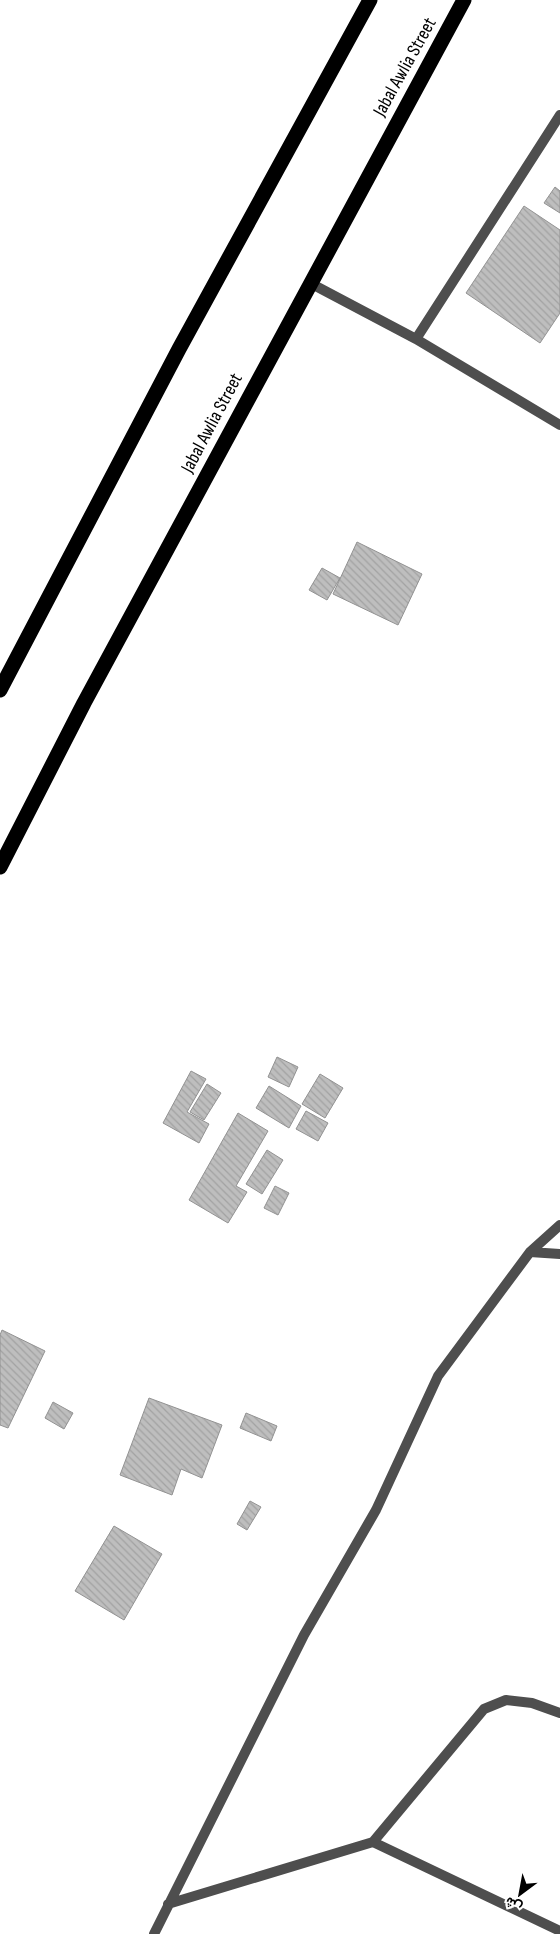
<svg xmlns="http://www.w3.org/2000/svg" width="560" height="1934" viewBox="0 0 560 1934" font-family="'Sofia Sans Condensed',Vazirmatn,sans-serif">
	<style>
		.building { fill: url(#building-back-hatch); stroke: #929292 }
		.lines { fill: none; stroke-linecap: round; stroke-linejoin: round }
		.street { stroke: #4e4e4e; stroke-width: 10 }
		.highway { stroke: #000; stroke-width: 15 }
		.labels { text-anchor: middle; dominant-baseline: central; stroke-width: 4; stroke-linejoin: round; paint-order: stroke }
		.street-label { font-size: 19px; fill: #000; stroke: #fff }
	</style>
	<defs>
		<pattern id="building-back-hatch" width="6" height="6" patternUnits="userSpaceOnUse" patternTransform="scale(1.25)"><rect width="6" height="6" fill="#bebebe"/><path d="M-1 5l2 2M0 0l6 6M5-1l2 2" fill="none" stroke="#a2a2a2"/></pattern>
	</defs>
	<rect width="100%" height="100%" fill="#fff"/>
	<path class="building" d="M555,187L560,191V213L544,203Z
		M524,206L560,230V313L540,343L466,293Z
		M357,542L422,574L398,625L333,594Z
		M322,568L340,578L327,600L309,590Z
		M277,1057L298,1067L289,1087L268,1077Z
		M191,1071L206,1079L187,1112L209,1124L199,1143L163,1123Z
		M320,1074L343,1088L325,1118L302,1104Z
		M207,1084L221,1093L204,1120L190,1112Z
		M269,1086L301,1106L289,1128L256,1108Z
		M306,1111L328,1123L318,1141L296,1129Z
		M238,1113L268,1131L236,1186L247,1192L228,1223L189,1200Z
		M267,1150L283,1160L262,1194L246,1184Z
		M275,1186L289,1193L278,1215L264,1208Z
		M2,1330L45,1351L8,1428L0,1425V1335Z
		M149,1398L222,1425L202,1478L181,1469L172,1495L120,1475Z
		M53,1402L73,1413L64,1429L45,1418Z
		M246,1413L277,1426L271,1441L240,1428Z
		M250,1501L261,1507L247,1530L237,1524Z
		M114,1526L162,1554L124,1620L75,1591Z"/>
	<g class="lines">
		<path class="street" d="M310,283L416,339L560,425
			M416,339L560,115
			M530,1252L560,1254
			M373,1842L484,1709L506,1700L532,1703L560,1713
			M168,1904L373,1842L560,1931
			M154,1934L304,1635L376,1510L438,1376L530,1252L560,1225"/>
		<path class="highway" d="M0,690L179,349L370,0
			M0,867L84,703L464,0"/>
	</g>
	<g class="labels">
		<g class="street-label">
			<text transform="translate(405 67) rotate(-61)">Jabal Awlia Street</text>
			<text transform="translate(212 423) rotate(-62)">Jabal Awlia Street</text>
		</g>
	</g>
	<g transform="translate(520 1894) rotate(212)" stroke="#ffffff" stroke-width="4" paint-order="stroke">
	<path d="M0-4L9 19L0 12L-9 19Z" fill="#000000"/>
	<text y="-8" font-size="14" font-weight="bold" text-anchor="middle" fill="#000000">ش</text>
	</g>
</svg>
